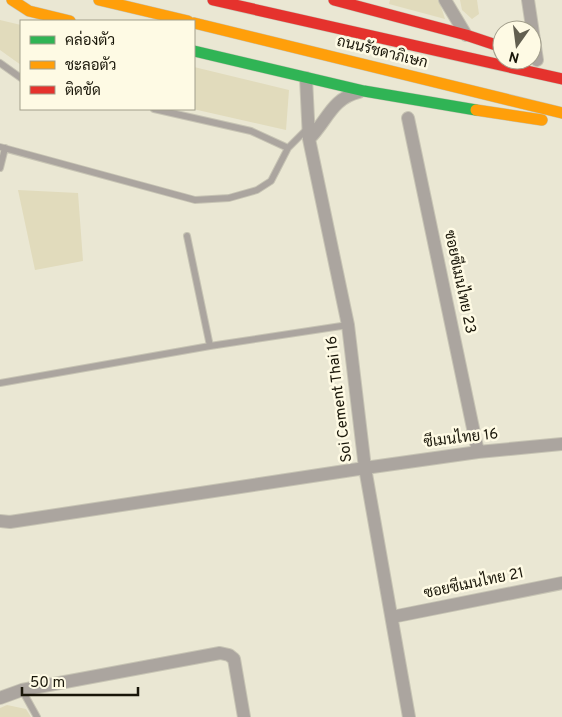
<svg xmlns="http://www.w3.org/2000/svg" width="562" height="717" viewBox="0 0 562 717" font-family="Overpass,Sarabun,sans-serif">
	<style>
		.green { fill: #e1dbbc }
		.lines { fill: none; stroke-linecap: round; stroke-linejoin: round }
		.lane-casing { stroke: #c7c4b4; stroke-width: 8 }
		.street-casing { stroke: #c7c4b4; stroke-width: 14 }
		.fast-casing { stroke: #c7c4b4; stroke-width: 12 }
		.slow-casing { stroke: #c7c4b4; stroke-width: 12 }
		.jam-casing { stroke: #c7c4b4; stroke-width: 12 }
		.lane { stroke: #aba59f; stroke-width: 6 }
		.street { stroke: #aba59f; stroke-width: 12 }
		.fast { stroke: #30b455; stroke-width: 11 }
		.slow { stroke: #ff9f0a; stroke-width: 11 }
		.jam { stroke: #e5322d; stroke-width: 11 }
		.labels { text-anchor: middle; dominant-baseline: central; stroke-width: 5; stroke-linejoin: round; paint-order: stroke }
		.street-label { font-size: 15px; fill: #191609; stroke: #fefae4 }
	</style>
	<rect width="100%" height="100%" fill="#eae7d3"/>
	<path class="green" d="M390,0H439L445,19L389,4Z
		M460,0H477L479,14L472,19L462,10Z
		M0,20L21,25V65L0,50Z
		M194,67L289,90L286,130L193,109Z
		M18,190L78,193L83,261L35,270Z
		M7,705L26,709L31,717H0V708Z"/>
	<g class="lines">
		<defs>
			<path id="lane" d="M0,63L21,78
				M154,109L251,131L288,148
				M0,147L195,200L229,198L257,190L271,181L288,148L307,129
				M0,168L5,148
				M187,236L210,346
				M0,383L210,346L348,325
				M22,690L37,717"/>
			<path id="street" d="M445,0L466,35
				M528,0L537,60
				M306,78L309,139L348,325L365,468L409,717
				M408,118L478,452
				M309,139C328,120 331,99 359,92
				M0,521L10,522L365,468L478,452L562,444
				M392,617L562,583
				M0,698L22,690L220,653L229,655L234,659L244,717"/>
			<path id="fast" d="M194,51L364,91L476,110"/>
			<path id="slow" d="M12,0L29,11L70,21
				M99,0L188,21
				M194,23L562,113
				M476,110L542,120"/>
			<path id="jam" d="M213,0L562,79
				M334,0L466,35L502,47"/>
		</defs>
		<use href="#lane" class="lane-casing"/>
		<use href="#street" class="street-casing"/>
		<use href="#fast" class="fast-casing"/>
		<use href="#slow" class="slow-casing"/>
		<use href="#jam" class="jam-casing"/>
		<use href="#lane" class="lane"/>
		<use href="#street" class="street"/>
		<use href="#fast" class="fast"/>
		<use href="#slow" class="slow"/>
		<use href="#jam" class="jam"/>
	</g>
	<g class="labels">
		<g class="street-label">
			<text transform="translate(382 53) rotate(14)">ถนนรัชดาภิเษก</text>
			<text transform="translate(459 282) rotate(78)">ซอยซีเมนไทย 23</text>
			<text transform="translate(340 399) rotate(-97)">Soi Cement Thai 16</text>
			<text transform="translate(461 439) rotate(-7)">ซีเมนไทย 16</text>
			<text transform="translate(474 584) rotate(-12)">ซอยซีเมนไทย 21</text>
		</g>
	</g>
	<rect x="20" y="20" width="175" height="90" fill="#fefae4" stroke="#a29f8c"/>
	<rect x="30" y="36" width="25" height="8" fill="#30b455" stroke="#a29f8c"/>
	<text x="65" y="45" font-size="15" fill="#191609">คล่องตัว</text>
	<rect x="30" y="61" width="25" height="8" fill="#ff9f0a" stroke="#a29f8c"/>
	<text x="65" y="70" font-size="15" fill="#191609">ชะลอตัว</text>
	<rect x="30" y="86" width="25" height="8" fill="#e5322d" stroke="#a29f8c"/>
	<text x="65" y="95" font-size="15" fill="#191609">ติดขัด</text>
	<g transform="translate(517 45) rotate(194)"><circle r="24" fill="#fefae4" stroke="#a29f8c"/>
	<path d="M0-4L9 19L0 12L-9 19Z" fill="#625f50"/>
	<text y="-8" font-size="14" font-weight="bold" text-anchor="middle" fill="#191609">N</text>
	</g>
	<path d="M22 687v8h116v-8" fill="none" stroke="#191609" stroke-width="2.5"/>
	<text x="30" y="687" font-size="15" fill="#191609" stroke="#fefae4" stroke-width="4" paint-order="stroke">50 m</text>
</svg>
